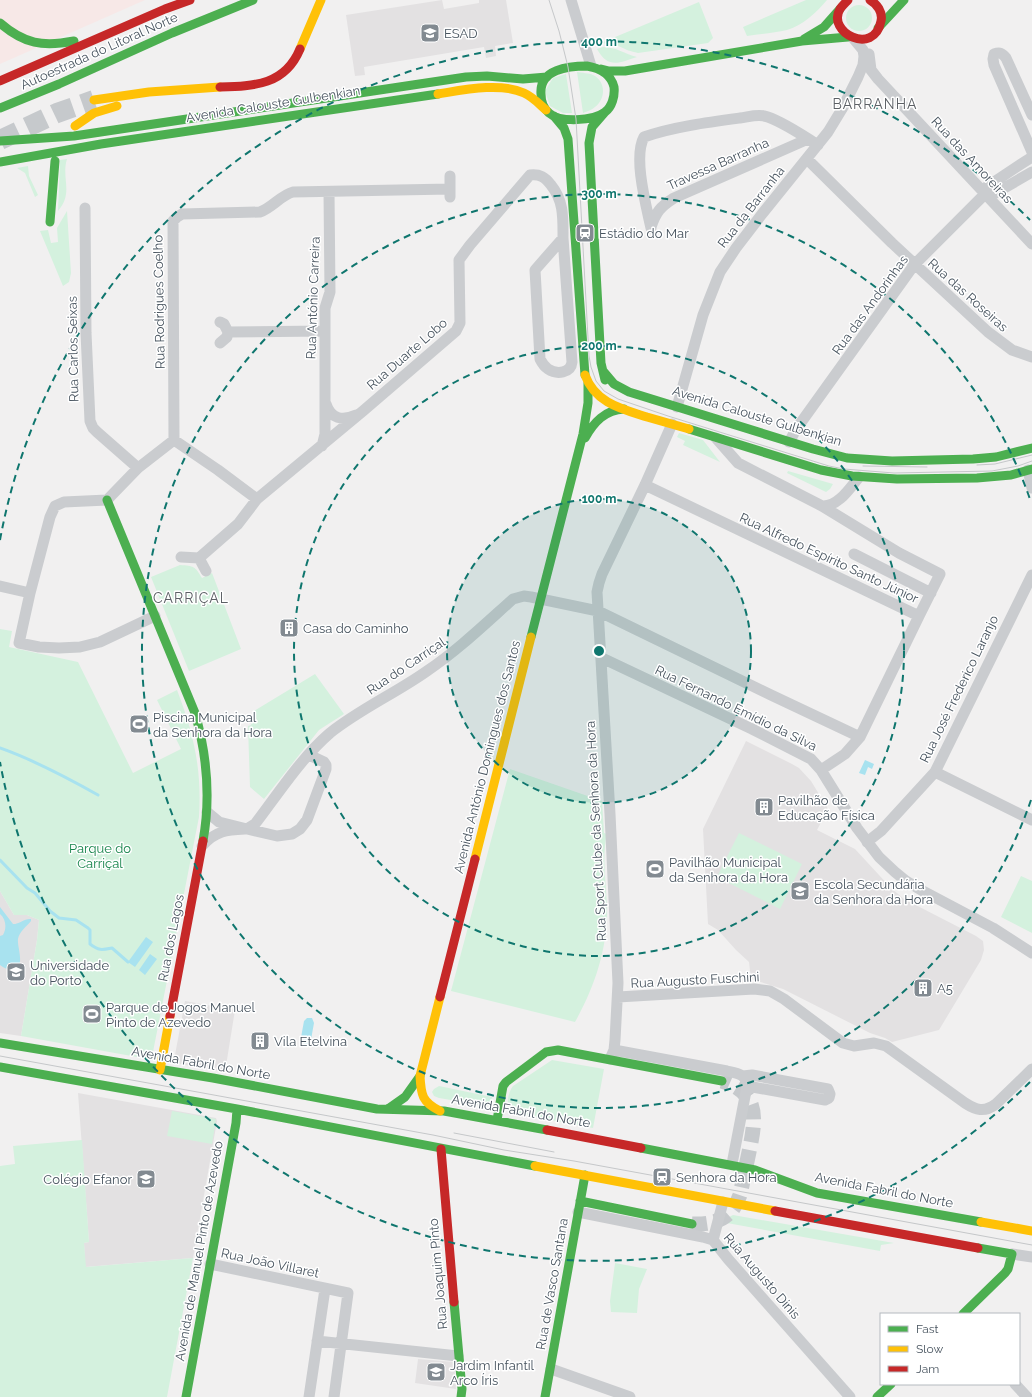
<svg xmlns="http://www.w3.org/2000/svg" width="1032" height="1397" viewBox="0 0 1032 1397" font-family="Raleway,sans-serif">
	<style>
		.education { fill: #e3e1e2 }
		.medical { fill: #f7e8e7 }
		.green { fill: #d4f1de }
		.water { fill: #a8e2ef }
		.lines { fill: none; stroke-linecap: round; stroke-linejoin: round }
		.stream { stroke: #a8e2ef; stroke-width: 3 }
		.secondary-tunnel { stroke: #c6c9cc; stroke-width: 15; stroke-dasharray: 15 8; stroke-linecap: butt }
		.highway-tunnel { stroke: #c6c9cc; stroke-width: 20; stroke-dasharray: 20 10; stroke-linecap: butt }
		.street { stroke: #cacccf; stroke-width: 11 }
		.fast { stroke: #4caf50; stroke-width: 9 }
		.slow { stroke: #ffc107; stroke-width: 9 }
		.jam { stroke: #c62828; stroke-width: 9 }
		.tram { stroke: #c5c7c9; stroke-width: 1 }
		.ring { fill: none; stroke: #0f766e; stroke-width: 2; stroke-dasharray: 7 5 }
		.labels { text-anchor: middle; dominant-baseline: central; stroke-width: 3; stroke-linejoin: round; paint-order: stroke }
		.poi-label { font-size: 13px; fill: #47535e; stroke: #fff; text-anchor: start }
		.street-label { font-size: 13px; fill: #47535e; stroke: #fff }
		.park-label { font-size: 13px; fill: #148349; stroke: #fff }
		.neighbourhood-label { font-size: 14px; letter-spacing: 1px; fill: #5c6065; stroke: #fff }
		.centre { fill: #0f766e; stroke: #fff; stroke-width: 2 }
		.ring-label { font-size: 12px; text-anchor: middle; font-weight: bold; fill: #0f766e; stroke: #fff; stroke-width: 3; stroke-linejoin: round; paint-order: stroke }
	</style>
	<rect width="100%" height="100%" fill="#f1f0f0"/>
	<path class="education" d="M442,0L444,9L479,3V0H506L513,43L495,46L496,56L486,58L484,47L364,67L365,75L355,76L346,15Z
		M746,741L792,764L799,768L811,781L828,809L817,830L855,849L891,888L904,899L976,936L983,941L984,950L981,960L939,1030L892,1042L885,1038L870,1033L783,989L751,979L749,962L736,950L718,930L708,924L703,829Z
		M0,891L14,915H27L39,920L37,940L21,1036L0,1033Z
		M185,1001L235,1010L225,1072L180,1064L176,1061L175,1055Z
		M78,1093L216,1118L217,1121L193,1258L85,1267L84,1243L89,1242Z
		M418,1359L454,1362L456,1389L415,1383Z"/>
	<path class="medical" d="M0,0H145L0,64Z"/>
	<path class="green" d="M806,0H827C817,12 802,26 787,30C774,33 760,34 747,36L743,27Z
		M699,2L713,38L708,43L638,53C619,50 618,40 596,45Z
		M846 18a13 13 0 1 1 26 0a13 13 0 1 1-26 0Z
		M603,47C616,47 625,54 637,57C619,63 608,69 597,49Z
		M577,72C582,73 589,73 593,75C606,81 606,99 595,107C592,110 587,111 583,113Z
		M566,74L572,113H563L550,106L545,91L553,78Z
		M67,159C61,178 74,193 58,211L60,160Z
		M28,166L29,176L38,195L35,197L25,173L17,168Z
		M67,211L71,273L69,282L63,286L40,231L48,230L51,243L58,242L57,228Z
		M679,433L703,440L720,462L683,445L685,441L677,437Z
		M788,471L833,484L830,489L826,492L787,473Z
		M180,565C194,566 195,566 202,578L212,573L241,649L189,671L151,577Z
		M0,629L12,631L9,647L78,662L133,773L181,749L157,700L177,690C194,734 202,770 199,817L152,1057L148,1059L21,1036L37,940L39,920L27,915H14L0,891Z
		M315,674L344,714L319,730L264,799L250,787L248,726L251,725L254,711Z
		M510,769L602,801L604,833L607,834C601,859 607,886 607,911C607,951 594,988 575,1022L451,991Z
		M739,833L802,864L780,909L717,877Z
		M1021,876L1032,881V933L1001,917Z
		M552,1060L604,1069L593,1128L515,1113L509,1108C506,1102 509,1091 513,1086Z
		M439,1086L492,1097L490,1104L486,1106L439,1098L434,1096L432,1092L434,1089Z
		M172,1111L216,1119L212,1144L167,1136Z
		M82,1140L89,1242L84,1243L86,1267L193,1258L167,1397H0V1166L15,1164L13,1146Z
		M733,1215L894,1243L881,1245L880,1251L727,1223L729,1217Z
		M615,1263L647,1269L639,1289L637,1313L611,1312L610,1301Z"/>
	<path class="water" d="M865,760L874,764L872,769L868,767L865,775L859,773Z
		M0,907L13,924C20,924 25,918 31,919V921C27,926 19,932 18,939C17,947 25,965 15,969C10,971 4,968 0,965V936L3,935C7,928 6,919 0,914Z
		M146,937L153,942L135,967L128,962Z
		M150,954L157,959L145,975L139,970Z
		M307,1018H312L314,1023L310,1045L300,1043L304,1021Z"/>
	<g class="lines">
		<path class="stream" d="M0,748C34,760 66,777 98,795
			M0,860L27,888L35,893L50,911L59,918L76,920L88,928L90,930V944C99,951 102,950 112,948L128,962"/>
		<path class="secondary-tunnel" d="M692,1224C716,1225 732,1218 740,1195C743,1181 746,1166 749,1152C756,1119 760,1093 722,1081"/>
		<path class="highway-tunnel" d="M0,140L57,113L94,100"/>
		<path class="street" d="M571,0L591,66
			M869,54L871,70L878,79L1032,244
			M1032,115L1006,58C1002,53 1000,52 994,54L993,59L994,65L1032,152
			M1032,157L1015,168L985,188V194L992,195L1032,172
			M807,159L892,243L988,332L1012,350L1032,357
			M450,176V197
			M85,208L86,333L90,421L93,428L97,432L138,468
			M651,227C656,212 660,207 674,198L808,139
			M651,228C646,205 633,157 644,137C672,127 710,122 740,118C748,117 757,114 764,116C779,119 805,137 818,145
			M563,238L572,362C571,373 557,375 548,369C545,367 542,363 540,359L535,270Z
			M220,322L224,324L228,332L227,337L220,343
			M228,332L325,331
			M326,404C331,419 342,421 356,415
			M677,407L703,315L720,272L736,248L762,214L828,132L842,109L858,77L863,65L864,56L863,50L853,38
			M716,438L738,463L822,506C838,507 850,488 859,477
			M174,440L218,470L257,499
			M789,442L797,428L914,265L985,194
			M322,446L325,434V308L330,292L329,192
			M1028,470L1032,488
			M645,485L919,616L860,737L845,754L821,770
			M822,506L899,553L940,574L919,616
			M854,554L931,593
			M181,557L199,558
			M199,558L238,524L257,499L363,411L456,331L460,323L459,260L470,245L530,175C540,174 545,177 551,185C564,201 563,218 563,238
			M199,558L206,571
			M0,586L30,593
			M155,616L100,642L80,647L59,648L39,647L19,643L30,593L50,517L55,506L64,502L107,500L138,468L174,440L173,221L177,217L182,214L260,212C272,208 281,195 293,192L450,189
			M602,658L752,729L811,759L821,770L857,828L879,857L895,872L906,881L923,891L993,928L1032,953
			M935,772L1032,820
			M247,829L255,824C278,794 301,758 330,733C360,709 396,693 427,671C458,650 485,624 513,599L524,596L531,597L598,611L771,695L860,737
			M247,829L277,836L292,834L300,829L307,820L326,769V765L324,762L309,755
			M867,842L881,831L935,772L1032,575
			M202,846C216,830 228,830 247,829L219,822L207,812
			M618,997L754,989L770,991L784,999L843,1043L854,1046L874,1043L886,1046L965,1103C976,1110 984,1113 996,1104L1032,1069
			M614,1050L727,1071C736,1073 747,1074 747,1086L732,1164
			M610,1059L614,1050L615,1040L618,983L610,814L597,592L599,583L602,574L645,485L672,424
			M743,1076L752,1075L828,1089L830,1094L829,1098L825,1100L747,1086
			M578,1212L703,1237L713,1240L728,1259L850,1397
			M713,1240L723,1202
			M1012,1254L1032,1257
			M210,1264L348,1293L334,1397
			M317,1341L458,1356
			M551,1369L630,1397
			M1015,1384L1027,1397
			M309,1397L325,1289"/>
		<path class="fast" d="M0,23C24,44 43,47 74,41
			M878,28L904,0
			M804,39L824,27L840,9
			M587,66C599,68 611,74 614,87C615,96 612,107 605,112C593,121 560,123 549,113C543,108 541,101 541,94C539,69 569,66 587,66Z
			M601,69L609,71H625L802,41L848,37
			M0,108L59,84L172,33L253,0
			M605,112L592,127L589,143L601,363L605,380
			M554,116L564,128L568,139L585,375
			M0,141L74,136L466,77L487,76L523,79L547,77
			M0,162L101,144L438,94
			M50,222L55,161
			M603,371L614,384L629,392L813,449L847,458L892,461L973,459L996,457L1032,448
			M689,429L821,470L852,476L897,479L977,478L1011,475L1032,469
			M585,438C594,422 605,410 624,409
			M107,500L195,713C207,755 211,797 203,841
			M531,637L583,434L588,403V383
			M0,1043L213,1078L377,1109L444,1111L547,1130
			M0,1067L237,1109L535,1166
			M388,1109L405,1097L420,1076
			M497,1120L503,1086L506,1082L546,1052L558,1050L722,1081
			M641,1148L755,1170L817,1193L981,1222
			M580,1201L692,1224
			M454,1302L462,1389L461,1397
			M963,1314L1005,1273L1008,1269L1012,1254L978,1248
			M186,1397L236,1123L237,1109
			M545,1397L585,1175
			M877,1397L891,1384"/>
		<path class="slow" d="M300,49L321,0
			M438,94C463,90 500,82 524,93C533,97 539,104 546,110
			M94,100L149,92L220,87
			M75,126L94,113L117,106
			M585,375C595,403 622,409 647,417C661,421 675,425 689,429
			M475,859L531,637
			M160,1070L170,1016
			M440,1111C422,1102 421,1095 420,1076L440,997
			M535,1166L775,1211
			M981,1222L1032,1231"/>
		<path class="jam" d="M848,0C845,3 842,6 840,9C826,32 874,57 881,21C883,12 877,4 870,0
			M0,81L165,9L190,0
			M220,87C255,86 285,85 300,49
			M440,997L475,859
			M170,1016L203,841
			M547,1130L641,1148
			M441,1149L454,1302
			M775,1211L978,1248"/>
		<path class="tram" d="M549,0L559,31L568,67L576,119L589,356L591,367L596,381L604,391L618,399L668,416L829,466L844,469L894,473L992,471L1018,466L1032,461
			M977,465L995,464L1032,455
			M863,466L927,467
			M0,1056L433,1135L504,1150L574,1161L1032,1245
			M454,1133L554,1152"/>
	</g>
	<circle cx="599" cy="651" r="152" fill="#0f766e" fill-opacity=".12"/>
	<g class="ring">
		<circle cx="599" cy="651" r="152"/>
		<circle cx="599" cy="651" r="305"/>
		<path d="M1031 800A457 457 0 1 1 1031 502"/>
		<path d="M1030 1082A609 609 0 0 1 0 762M0 540A609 609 0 0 1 1030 220"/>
	</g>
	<defs>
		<symbol id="university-square" viewBox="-11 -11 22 22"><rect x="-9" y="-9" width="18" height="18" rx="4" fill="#828a91" stroke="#fff"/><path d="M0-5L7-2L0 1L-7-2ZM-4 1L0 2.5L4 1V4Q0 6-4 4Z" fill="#fff"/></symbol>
		<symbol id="station-square" viewBox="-11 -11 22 22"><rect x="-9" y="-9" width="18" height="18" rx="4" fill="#828a91" stroke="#fff"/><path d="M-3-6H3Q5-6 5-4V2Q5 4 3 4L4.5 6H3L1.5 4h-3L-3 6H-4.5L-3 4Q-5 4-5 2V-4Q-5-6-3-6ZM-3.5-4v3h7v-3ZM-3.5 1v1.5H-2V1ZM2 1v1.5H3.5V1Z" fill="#fff"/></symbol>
		<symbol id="building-square" viewBox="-11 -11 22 22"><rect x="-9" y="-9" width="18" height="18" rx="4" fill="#828a91" stroke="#fff"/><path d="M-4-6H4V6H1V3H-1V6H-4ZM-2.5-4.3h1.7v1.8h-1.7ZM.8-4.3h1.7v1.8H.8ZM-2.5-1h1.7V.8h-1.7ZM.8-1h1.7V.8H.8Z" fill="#fff"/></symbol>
		<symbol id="stadium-square" viewBox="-11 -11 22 22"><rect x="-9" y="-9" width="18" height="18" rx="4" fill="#828a91" stroke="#fff"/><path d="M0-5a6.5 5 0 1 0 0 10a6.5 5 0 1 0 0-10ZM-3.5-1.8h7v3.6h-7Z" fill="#fff"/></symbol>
		<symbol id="school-square" viewBox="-11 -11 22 22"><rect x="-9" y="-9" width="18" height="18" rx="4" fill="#828a91" stroke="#fff"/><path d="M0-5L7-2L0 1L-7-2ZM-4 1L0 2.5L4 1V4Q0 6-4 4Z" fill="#fff"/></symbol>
	</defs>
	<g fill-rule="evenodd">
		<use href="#university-square" x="419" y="22" width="22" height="22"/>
		<use href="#station-square" x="574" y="222" width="22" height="22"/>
		<use href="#building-square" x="278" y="617" width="22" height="22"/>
		<use href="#stadium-square" x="128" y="713" width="22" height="22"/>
		<use href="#building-square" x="753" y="796" width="22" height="22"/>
		<use href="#stadium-square" x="644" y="858" width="22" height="22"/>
		<use href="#school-square" x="789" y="880" width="22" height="22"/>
		<use href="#university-square" x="5" y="961" width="22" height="22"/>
		<use href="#building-square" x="912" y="977" width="22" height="22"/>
		<use href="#stadium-square" x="81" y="1003" width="22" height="22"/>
		<use href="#building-square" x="249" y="1030" width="22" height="22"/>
		<use href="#station-square" x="651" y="1166" width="22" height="22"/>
		<use href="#school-square" x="135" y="1168" width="22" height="22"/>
		<use href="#school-square" x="425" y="1361" width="22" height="22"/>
	</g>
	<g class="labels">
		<g class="poi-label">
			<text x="444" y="33">ESAD</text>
			<text x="599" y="233">Estádio do Mar</text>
			<text x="303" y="628">Casa do Caminho</text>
			<text x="153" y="717">Piscina Municipal<tspan x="153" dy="15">da Senhora da Hora</tspan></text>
			<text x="778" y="800">Pavilhão de<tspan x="778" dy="15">Educação Física</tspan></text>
			<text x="669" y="862">Pavilhão Municipal<tspan x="669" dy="15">da Senhora da Hora</tspan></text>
			<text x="814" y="884">Escola Secundária<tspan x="814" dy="15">da Senhora da Hora</tspan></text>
			<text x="30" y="965">Universidade<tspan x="30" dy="15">do Porto</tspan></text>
			<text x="937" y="988">A5</text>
			<text x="106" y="1007">Parque de Jogos Manuel<tspan x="106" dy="15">Pinto de Azevedo</tspan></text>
			<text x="274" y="1041">Vila Etelvina</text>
			<text x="676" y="1177">Senhora da Hora</text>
			<text x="132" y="1179" text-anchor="end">Colégio Efanor</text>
			<text x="450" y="1365">Jardim Infantil<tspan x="450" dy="15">Arco Íris</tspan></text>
		</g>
		<g class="street-label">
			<text transform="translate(99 51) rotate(-24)">Autoestrada do Litoral Norte</text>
			<text transform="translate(273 104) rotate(-9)">Avenida Calouste Gulbenkian</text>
			<text transform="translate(972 160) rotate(47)">Rua das Amoreiras</text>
			<text transform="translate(718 164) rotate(-24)">Travessa Barranha</text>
			<text transform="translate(751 207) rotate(-52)">Rua da Barranha</text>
			<text transform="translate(968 295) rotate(42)">Rua das Roseiras</text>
			<text transform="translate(313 298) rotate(-88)">Rua António Carreira</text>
			<text transform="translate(159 302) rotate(-91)">Rua Rodrigues Coelho</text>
			<text transform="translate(870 305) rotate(-54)">Rua das Andorinhas</text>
			<text transform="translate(73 349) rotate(-91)">Rua Carlos Seixas</text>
			<text transform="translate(407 354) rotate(-41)">Rua Duarte Lobo</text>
			<text transform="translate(757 416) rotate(17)">Avenida Calouste Gulbenkian</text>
			<text transform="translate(829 558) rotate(25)">Rua Alfredo Espírito Santo Júnior</text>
			<text transform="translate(406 666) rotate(-34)">Rua do Carriçal</text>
			<text transform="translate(959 689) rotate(-64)">Rua José Frederico Laranjo</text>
			<text transform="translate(736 708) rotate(26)">Rua Fernando Emídio da Silva</text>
			<text transform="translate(487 757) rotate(-76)">Avenida António Domingues dos Santos</text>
			<text transform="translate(596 831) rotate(-93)">Rua Sport Clube da Senhora da Hora</text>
			<text transform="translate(171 938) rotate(-79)">Rua dos Lagos</text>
			<text transform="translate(695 980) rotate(-3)">Rua Augusto Fuschini</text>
			<text transform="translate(201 1063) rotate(10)">Avenida Fabril do Norte</text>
			<text transform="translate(521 1111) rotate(10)">Avenida Fabril do Norte</text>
			<text transform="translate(884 1190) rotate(11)">Avenida Fabril do Norte</text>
			<text transform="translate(199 1251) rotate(-80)">Avenida de Manuel Pinto de Azevedo</text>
			<text transform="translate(270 1263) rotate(12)">Rua João Villaret</text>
			<text transform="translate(438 1274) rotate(-95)">Rua Joaquim Pinto</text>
			<text transform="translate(762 1276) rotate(49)">Rua Augusto Dinis</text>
			<text transform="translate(552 1284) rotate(-80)">Rua de Vasco Santana</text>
		</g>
		<g class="park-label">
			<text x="100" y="848">Parque do<tspan x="100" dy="15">Carriçal</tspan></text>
		</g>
		<g class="neighbourhood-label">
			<text x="875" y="104">BARRANHA</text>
			<text x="191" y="598">CARRIÇAL</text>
		</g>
	</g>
	<circle cx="599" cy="651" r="6" class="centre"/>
	<g class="ring-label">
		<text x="599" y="46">400 m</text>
		<text x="599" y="198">300 m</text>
		<text x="599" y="350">200 m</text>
		<text x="599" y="503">100 m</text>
	</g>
	<rect x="880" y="1313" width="140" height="72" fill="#ffffff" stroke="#b5babf"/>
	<rect x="888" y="1326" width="20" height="6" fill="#4caf50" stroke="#b5babf"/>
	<text x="916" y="1333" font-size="12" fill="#47535e">Fast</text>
	<rect x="888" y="1346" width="20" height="6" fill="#ffc107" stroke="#b5babf"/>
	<text x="916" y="1353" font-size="12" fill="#47535e">Slow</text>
	<rect x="888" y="1366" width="20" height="6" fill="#c62828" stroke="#b5babf"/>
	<text x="916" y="1373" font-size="12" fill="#47535e">Jam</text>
</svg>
